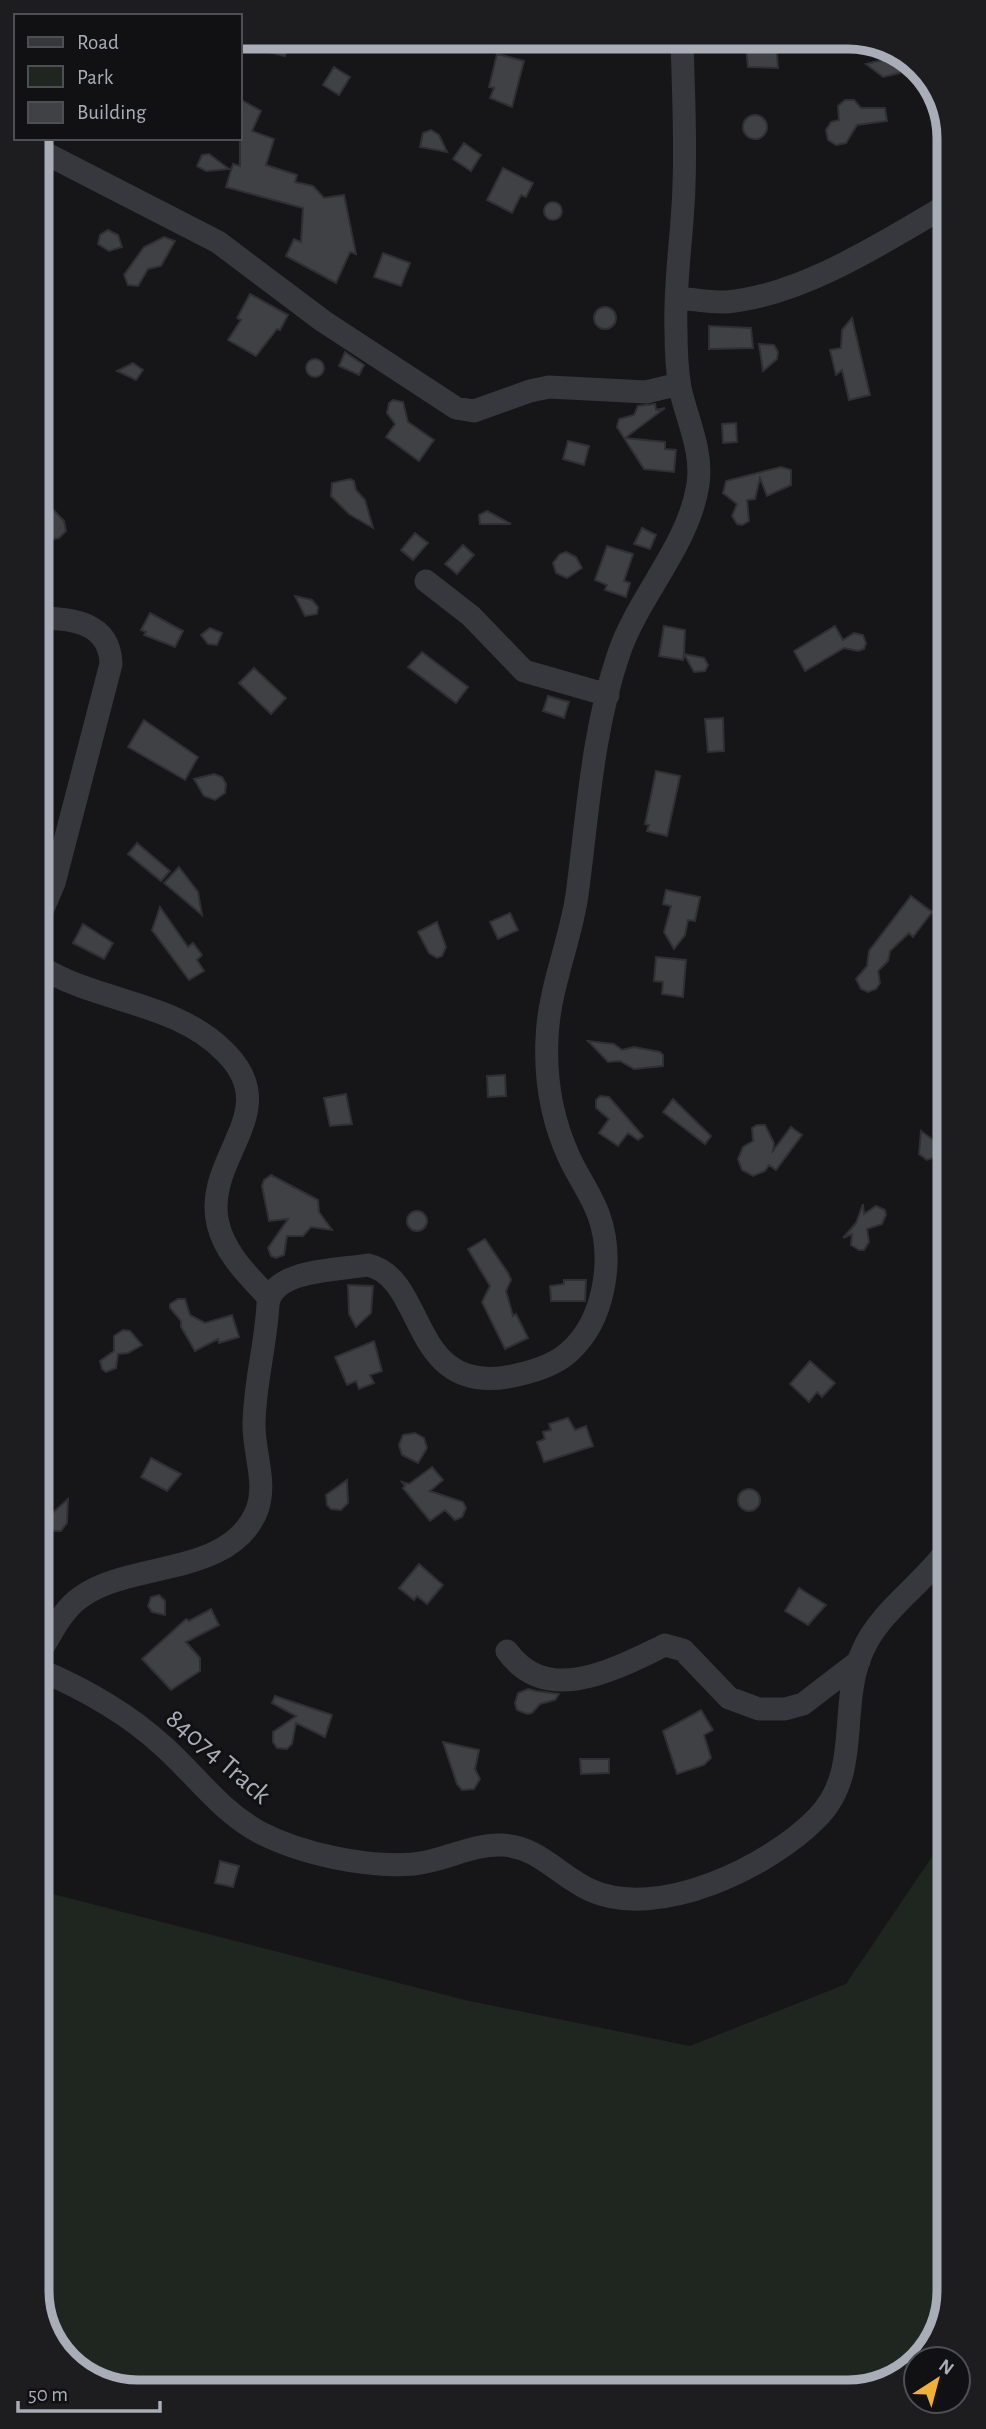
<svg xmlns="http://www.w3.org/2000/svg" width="986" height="2429" viewBox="0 0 986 2429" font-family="'Alegreya Sans',sans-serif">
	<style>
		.green { fill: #1e261f }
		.building { fill: #404145; stroke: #303034; stroke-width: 2 }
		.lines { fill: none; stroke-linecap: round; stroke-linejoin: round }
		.street { stroke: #37383d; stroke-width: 23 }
		.labels { text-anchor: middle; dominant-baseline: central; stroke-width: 6; stroke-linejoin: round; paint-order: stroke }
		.street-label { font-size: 28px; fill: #a8adb8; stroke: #111113 }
		.rim { fill: none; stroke: #a8adb8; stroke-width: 9 }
	</style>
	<rect width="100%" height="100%" fill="#161618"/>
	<path class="green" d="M948,1833L949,2292L929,2352L880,2387L131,2392L76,2371L42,2323L41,1891L465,2000L690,2046L846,1984Z"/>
	<path class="building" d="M268,37H290L285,56L264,51Z
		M776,44L778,68L748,67L746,46Z
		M497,54L524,61L512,107L490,98L494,88L489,87Z
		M902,55L910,58L900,73L883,77L866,64Z
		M334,67L350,77L339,95L323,85Z
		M240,99L261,111L252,131L274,139L266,165L297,175L295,182L313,186L324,198L344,195L356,254L350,252L336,283L286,256L294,239L301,242L303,208L226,187L233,164L240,166Z
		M845,100H854L861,108H885L887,121L857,125L846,143L836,145L828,140L826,130L831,122L839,120L838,106Z
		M743 127a12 12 0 1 1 24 0a12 12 0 1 1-24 0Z
		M431,130L439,135L447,152L420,147L423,133Z
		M464,143L481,155L471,171L453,159Z
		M209,154L229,169L206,171L197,166L202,155Z
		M503,168L533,183L526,197L521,195L512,213L487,200Z
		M544 211a9 9 0 1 1 18 0a9 9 0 1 1-18 0Z
		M108,230L118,235L122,247L109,251L98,244L100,235Z
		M164,237L175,241L161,266L148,269L138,286L128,285L124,275L144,247Z
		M383,253L410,263L401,286L374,277Z
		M250,294L288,315L280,330L277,329L256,356L228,340L241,320L237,318Z
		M594 318a11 11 0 1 1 22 0a11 11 0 1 1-22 0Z
		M852,318L870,395L849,400L842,370L836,375L830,350L841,348L842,330Z
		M709,326L751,328L753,348L709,349Z
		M759,344L774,345L778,352L777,359L763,371Z
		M345,352L364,365L359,375L339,366Z
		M306 368a9 9 0 1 1 18 0a9 9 0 1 1-18 0Z
		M133,363L143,370L136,380L117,371Z
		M393,400L403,402L408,422L434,440L419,461L386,437L395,424L387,413L389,403Z
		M655,404L656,410L665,408L625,438L665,442V449L676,450L674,472L644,469L617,427L619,419L634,415L638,406Z
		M736,423L737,442L723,443L722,424Z
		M568,441L589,446L584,465L563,459Z
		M781,467L791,470V485L767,496L760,478L755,499L747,500L749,521L742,525L737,524L732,516L737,504L723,493L726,481Z
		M350,479L354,481L356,490L365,500L373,528L349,514L331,496L332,483Z
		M46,502L64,521L66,531L59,538L38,542V520Z
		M487,511L511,524H480L479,515Z
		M642,528L656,535L650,549L634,544Z
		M415,533L428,543L413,560L401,550Z
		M463,545L474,555L457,574L445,564Z
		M607,546L633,554L624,581L630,583L626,597L605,590L607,585L595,580Z
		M566,552L576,557L582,568L567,578L556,573L553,563L560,554Z
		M295,596L312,600L318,607L317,614L305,616Z
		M150,613L183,631L175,647L144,635L146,632L141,630Z
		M664,626L685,630L684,654L704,658L708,665L705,671L694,672L684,654L683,660L659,656Z
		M835,626L843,640L854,633L863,635L866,643L864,649L858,651L844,648L805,671L794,651Z
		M210,628L222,633L217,645L208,644L201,635Z
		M422,652L468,687L456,703L408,667Z
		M254,668L286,698L271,714L239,683Z
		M548,696L569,702L564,718L543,711Z
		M723,718L724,751L708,752L705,719Z
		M144,720L198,757L185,780L128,747Z
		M656,771L680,776L667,836L647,831L649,825L645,824Z
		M214,774L222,777L226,784L225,793L215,800L204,796L194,779Z
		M137,843L170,871L161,881L128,854Z
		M179,867L198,892L202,915L164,883Z
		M666,890L700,897L695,921L688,920L685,935L674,949L664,932L671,906L663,904Z
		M911,896L932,912L913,937L909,933L890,951L888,961L878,971L880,983L876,989L868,992L861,989L856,979L867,966L869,951Z
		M160,907L188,947L193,943L202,955L197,960L204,971L189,980L152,930Z
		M510,913L518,930L498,939L490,922Z
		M437,922L446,947L442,956L437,958L429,953L418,932Z
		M83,924L113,943L104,959L73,943Z
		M656,957L686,960L683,997L662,994L663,982L654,981Z
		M588,1041L614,1044L622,1050L634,1047L660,1052L663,1055V1066L634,1069L620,1061L608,1062Z
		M505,1075L506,1096L488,1097L487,1076Z
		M346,1094L352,1124L330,1126L324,1098Z
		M600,1096L609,1097L643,1136L638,1140L628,1133L618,1146L599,1133L609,1119L596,1108V1100Z
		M673,1099L711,1136L705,1144L663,1112Z
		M757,1125H765L774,1143L773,1151L791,1127L802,1135L776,1170L769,1165L765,1171L753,1176L742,1170L738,1159L743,1147L753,1141L752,1128Z
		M921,1131L940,1145L936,1157L927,1160L919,1154Z
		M271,1175L318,1200L319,1212L332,1230L311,1227L303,1236H287L284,1255L276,1258L271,1256L268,1248L288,1219L269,1221L262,1186L264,1180Z
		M863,1204L864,1214L876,1206L885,1210L886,1215L882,1224L867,1229L869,1242L864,1250H859L851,1245L852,1234L843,1238L856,1223Z
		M407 1221a10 10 0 1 1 20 0a10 10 0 1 1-20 0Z
		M485,1239L508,1273L511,1280L506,1291L513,1316L516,1314L528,1338L505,1349L482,1302L490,1286L468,1249Z
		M564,1280H586L585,1301H551L550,1286L564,1284Z
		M348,1285L373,1286L371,1313L356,1327L349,1314Z
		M178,1299H185L190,1315L205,1323L232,1315L239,1337L219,1343L218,1339L195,1351L181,1327V1321L170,1308V1304Z
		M123,1330L130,1331L142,1345L128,1353L118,1354L116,1368L106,1372L102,1369L100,1361L114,1351V1336Z
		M374,1341L382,1371L370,1375L374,1383L359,1389L356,1381L347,1385L335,1357Z
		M810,1361L835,1383L822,1397L817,1392L809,1402L790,1384Z
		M568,1418L575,1430L586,1426L593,1446L544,1462L537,1442L545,1439L543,1432L551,1430L549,1424Z
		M415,1433L424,1438L427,1448L418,1463L402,1455L399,1445L403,1435Z
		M151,1458L181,1474L167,1491L141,1477Z
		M432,1467L443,1480L430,1491L463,1502L466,1508L462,1517L455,1520L445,1510L430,1521L403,1488L405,1486L402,1482L409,1484Z
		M347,1480L348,1503L341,1510L331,1509L327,1505L326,1495Z
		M738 1500a11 11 0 1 1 22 0a11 11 0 1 1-22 0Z
		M68,1499L67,1523L61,1531H54L49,1527L48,1517Z
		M419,1564L443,1585L427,1604L417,1596L414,1600L399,1588Z
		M799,1588L826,1605L808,1625L785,1611Z
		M159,1595L165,1601V1615L152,1612L148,1606L151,1597Z
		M211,1609L219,1625L186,1642L200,1658V1671L171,1690L142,1659L186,1619L189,1621Z
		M528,1689L536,1691L559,1694L555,1700L540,1704L532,1713L527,1714L517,1710L515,1703L518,1693Z
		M275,1696L332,1715L325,1737L296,1723L292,1744L287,1749L277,1748L273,1742V1732L296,1716L272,1703Z
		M701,1710L713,1730L704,1735L711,1758L704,1765L677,1774L663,1731Z
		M443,1742L479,1750L475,1769L480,1779L474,1789L462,1790L457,1784Z
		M580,1759H609V1773L581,1774Z
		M220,1861L239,1866L233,1887L215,1883Z"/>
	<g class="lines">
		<path class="street" d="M37,149L218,242L323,321L456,408L474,411L530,391L549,387L646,392L679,384
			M677,298C693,299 711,303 726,302C800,296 881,244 944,207
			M426,581L471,616L524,671L608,695
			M38,618C71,618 110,622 111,664L54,883L39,918
			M39,966C97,1003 175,1001 225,1052C286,1112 202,1158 218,1224C225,1254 249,1276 269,1298
			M507,1651C547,1707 615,1669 665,1645L683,1650L729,1698L759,1709H785L803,1704L859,1661
			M40,1652C52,1633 62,1610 81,1597C130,1561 231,1577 257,1510C267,1483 254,1453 254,1426C254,1385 266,1345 268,1304C273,1269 339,1270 368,1265C428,1278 408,1401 517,1375C535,1371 555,1365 569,1352C605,1320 614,1259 599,1216C592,1195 578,1177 569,1157C552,1120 545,1079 547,1038C549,988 570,943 577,895C588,813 592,732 619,653C639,595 689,545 698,484C703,451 687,420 680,388C677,370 676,350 676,331C674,282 683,233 684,184C686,135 683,86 682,37
			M40,1670C82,1688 128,1714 162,1745C195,1774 219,1810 259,1832C301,1854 367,1868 414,1864C444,1861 472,1844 501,1845C538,1846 559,1876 590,1890C658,1921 769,1867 817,1818C863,1772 837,1706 863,1650C880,1611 923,1584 947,1550"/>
	</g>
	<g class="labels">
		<g class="street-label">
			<text transform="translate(218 1757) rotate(41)">84074 Track</text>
		</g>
	</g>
	<path d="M0 0H986V2429H0ZM138 49H848A89 89 0 0 1 937 138V2291A89 89 0 0 1 848 2380H138A89 89 0 0 1 49 2291V138A89 89 0 0 1 138 49Z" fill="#1d1d20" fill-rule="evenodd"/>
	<path class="rim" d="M138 49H848A89 89 0 0 1 937 138V2291A89 89 0 0 1 848 2380H138A89 89 0 0 1 49 2291V138A89 89 0 0 1 138 49Z"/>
	<rect x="14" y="14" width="228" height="126" fill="#111113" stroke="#4d4f55" stroke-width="2"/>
	<rect x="28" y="37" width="35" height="10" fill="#37383d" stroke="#4d4f55" stroke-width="2"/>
	<text x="77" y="49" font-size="21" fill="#a8adb8">Road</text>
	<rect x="28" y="66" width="35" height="21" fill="#1e261f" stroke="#4d4f55" stroke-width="2"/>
	<text x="77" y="84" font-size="21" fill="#a8adb8">Park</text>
	<rect x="28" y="102" width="35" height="21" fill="#404145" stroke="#4d4f55" stroke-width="2"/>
	<text x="77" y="119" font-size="21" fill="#a8adb8">Building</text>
	<g transform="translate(937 2380) rotate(36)"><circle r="33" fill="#111113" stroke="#4d4f55" stroke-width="2"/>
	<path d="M0-5L12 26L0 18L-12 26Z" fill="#f2b134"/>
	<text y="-10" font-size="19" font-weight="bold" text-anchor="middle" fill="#a8adb8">N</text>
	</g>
	<path d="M18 2401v10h142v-10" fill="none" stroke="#a8adb8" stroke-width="3.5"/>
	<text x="28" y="2401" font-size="21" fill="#a8adb8" stroke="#111113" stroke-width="5" paint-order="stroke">50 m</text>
</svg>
